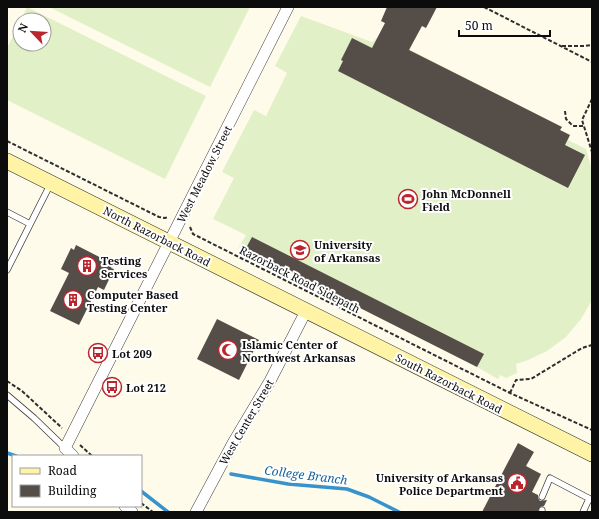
<svg xmlns="http://www.w3.org/2000/svg" width="599" height="519" viewBox="0 0 599 519" font-family="'Noto Serif',serif">
	<style>
		.pitch { fill: #e2f0c7 }
		.lines { fill: none; stroke-linecap: round; stroke-linejoin: round }
		.stream { stroke: #3793cd; stroke-width: 3.5 }
		.building { fill: #554d48 }
		.service-casing { stroke: #3f3f3f; stroke-width: 7 }
		.minor-casing { stroke: #3f3f3f; stroke-width: 12 }
		.secondary-casing { stroke: #2e2e2e; stroke-width: 16 }
		.path { stroke: #2e2e2e; stroke-width: 2; stroke-dasharray: 4 2; stroke-linecap: butt }
		.service { stroke: #fff; stroke-width: 5.5 }
		.minor { stroke: #fff; stroke-width: 11 }
		.secondary { stroke: #fff4a6; stroke-width: 15 }
		.labels { text-anchor: middle; dominant-baseline: central; stroke-width: 4; stroke-linejoin: round; paint-order: stroke }
		.street-label { font-size: 11px; fill: #0c0c0c; stroke: #fff }
		.poi-label { font-size: 11px; font-weight: bold; fill: #0c0c0c; stroke: #fff; text-anchor: start }
		.water-label { font-size: 12px; font-style: italic; fill: #16649d; stroke: #fff }
	</style>
	<rect width="100%" height="100%" fill="#fffbeb"/>
	<path class="pitch" d="M27,7L206,96L165,179L7,100V48L20,22V44H44V20H21Z
		M49,7H250L210,87Z
		M301,16L372,42L378,37L389,39L562,127L560,130L570,135L568,140L586,149L592,170V300L581,319L566,337L547,351L528,360L516,364L517,373L506,378L500,375L498,379L477,367L239,247L246,235L213,219L234,178L222,172L254,110L266,116L287,73L275,66Z"/>
	<g class="lines">
		<path class="stream" d="M7,453L16,456
			M231,474L288,484L347,489L369,497L399,512
			M141,491L168,512"/>
	</g>
	<path class="building" d="M387,7H437L426,28L422,26L409,50L562,127L560,130L570,135L565,145L585,155L568,188L338,71L343,61L341,60L352,38L372,48L385,23L381,21Z
		M252,237L484,354L477,367L245,250Z
		M76,245L113,264L111,268L114,269L104,290L98,287L79,325L50,311L69,273L61,269L71,248L74,250Z
		M217,319L259,340L239,380L197,359Z
		M518,443L534,452L526,466L541,474L532,492L538,495V498L540,501L547,500L544,506L540,507L538,512H482Z"/>
	<g class="lines">
		<defs>
			<path id="service" d="M7,212L30,224
				M7,270L50,185
				M7,395L34,418L65,448
				M542,497L550,478L592,500
				M542,510V512
				M583,512L589,499"/>
			<path id="minor" d="M73,456L65,448L288,7
				M125,506L132,512
				M196,512L233,443L270,381L306,311"/>
			<path id="secondary" d="M7,161L592,454"/>
		</defs>
		<use href="#service" class="service-casing"/>
		<use href="#minor" class="minor-casing"/>
		<use href="#secondary" class="secondary-casing"/>
		<path class="path" d="M484,7L592,62
			M562,46H585L592,45
			M592,99L582,120L592,152
			M565,111L566,119L573,126H583
			M7,141L159,217L165,218L168,217
			M190,227L193,234L510,393L592,430
			M7,381L22,391L62,428
			M510,393L516,380L531,379L582,348L592,345
			M80,445L92,456
			M141,503L153,512"/>
		<use href="#service" class="service"/>
		<use href="#minor" class="minor"/>
		<use href="#secondary" class="secondary"/>
	</g>
	<defs>
		<symbol id="stadium-ring" viewBox="-11 -11 22 22"><circle r="9.5" fill="#fff" stroke="#bb252e" stroke-width="1.5"/><path d="M0-5a6.5 5 0 1 0 0 10a6.5 5 0 1 0 0-10ZM-3.5-1.8h7v3.6h-7Z" fill="#bb252e"/></symbol>
		<symbol id="university-ring" viewBox="-11 -11 22 22"><circle r="9.5" fill="#fff" stroke="#bb252e" stroke-width="1.5"/><path d="M0-5L7-2L0 1L-7-2ZM-4 1L0 2.5L4 1V4Q0 6-4 4Z" fill="#bb252e"/></symbol>
		<symbol id="building-ring" viewBox="-11 -11 22 22"><circle r="9.5" fill="#fff" stroke="#bb252e" stroke-width="1.5"/><path d="M-4-6H4V6H1V3H-1V6H-4ZM-2.5-4.3h1.7v1.8h-1.7ZM.8-4.3h1.7v1.8H.8ZM-2.5-1h1.7V.8h-1.7ZM.8-1h1.7V.8H.8Z" fill="#bb252e"/></symbol>
		<symbol id="mosque-ring" viewBox="-11 -11 22 22"><circle r="9.5" fill="#fff" stroke="#bb252e" stroke-width="1.5"/><path d="M3.5-4.9A6 6 0 1 0 3.5 4.9A5 5 0 1 1 3.5-4.9Z" fill="#bb252e"/></symbol>
		<symbol id="bus-ring" viewBox="-11 -11 22 22"><circle r="9.5" fill="#fff" stroke="#bb252e" stroke-width="1.5"/><path d="M-5-6H5V4H4V6H2V4H-2V6H-4V4H-5ZM-3.5-4V0h7V-4ZM-3.5 1.2v1.5H-2V1.2ZM2 1.2v1.5H3.5V1.2Z" fill="#bb252e"/></symbol>
		<symbol id="civic-ring" viewBox="-11 -11 22 22"><circle r="9.5" fill="#fff" stroke="#bb252e" stroke-width="1.5"/><path d="M-.6-6.5H3V-4.5H.6V-3L4-1V1h2V6H-6V1h2V-1L-.6-3ZM-1.2 2.5V6h2.4V2.5Z" fill="#bb252e"/></symbol>
	</defs>
	<g fill-rule="evenodd">
		<use href="#stadium-ring" x="397" y="188" width="22" height="22"/>
		<use href="#university-ring" x="289" y="239" width="22" height="22"/>
		<use href="#building-ring" x="76" y="255" width="22" height="22"/>
		<use href="#building-ring" x="62" y="289" width="22" height="22"/>
		<use href="#mosque-ring" x="217" y="339" width="22" height="22"/>
		<use href="#bus-ring" x="87" y="342" width="22" height="22"/>
		<use href="#bus-ring" x="101" y="376" width="22" height="22"/>
		<use href="#civic-ring" x="506" y="472" width="22" height="22"/>
	</g>
	<g class="labels">
		<g class="street-label">
			<text transform="translate(204 174) rotate(-63)">West Meadow Street</text>
			<text transform="translate(157 236) rotate(27)">North Razorback Road</text>
			<text transform="translate(300 279) rotate(27)">Razorback Road Sidepath</text>
			<text transform="translate(449 383) rotate(27)">South Razorback Road</text>
			<text transform="translate(246 422) rotate(-60)">West Center Street</text>
		</g>
		<g class="poi-label">
			<text x="422" y="193">John McDonnell<tspan x="422" dy="13">Field</tspan></text>
			<text x="314" y="244">University<tspan x="314" dy="13">of Arkansas</tspan></text>
			<text x="101" y="260">Testing<tspan x="101" dy="13">Services</tspan></text>
			<text x="87" y="294">Computer Based<tspan x="87" dy="13">Testing Center</tspan></text>
			<text x="242" y="344">Islamic Center of<tspan x="242" dy="13">Northwest Arkansas</tspan></text>
			<text x="112" y="353">Lot 209</text>
			<text x="126" y="387">Lot 212</text>
			<text x="503" y="477" text-anchor="end">University of Arkansas<tspan x="503" dy="13">Police Department</tspan></text>
		</g>
		<g class="water-label">
			<text transform="translate(306 475) rotate(7)">College Branch</text>
		</g>
	</g>
	<rect width="599" height="519" fill="none" stroke="#0c0c0c" stroke-width="16"/>
	<rect x="12" y="455" width="130" height="52" fill="#ffffff" stroke="#9e9e9e"/>
	<rect x="20" y="468" width="20" height="6" fill="#fff4a6" stroke="#9e9e9e"/>
	<text x="48" y="475" font-size="12" fill="#0c0c0c">Road</text>
	<rect x="20" y="485" width="20" height="12" fill="#554d48" stroke="#9e9e9e"/>
	<text x="48" y="495" font-size="12" fill="#0c0c0c">Building</text>
	<g transform="translate(32 32) rotate(295)"><circle r="19" fill="#ffffff" stroke="#9e9e9e"/>
	<path d="M0-3L7 15L0 10L-7 15Z" fill="#bb252e"/>
	<text y="-6" font-size="11" font-weight="bold" text-anchor="middle" fill="#0c0c0c">N</text>
	</g>
	<path d="M459 30v6h91v-6" fill="none" stroke="#0c0c0c" stroke-width="2"/>
	<text x="465" y="30" font-size="12" fill="#0c0c0c" stroke="#ffffff" stroke-width="3" paint-order="stroke">50 m</text>
</svg>
